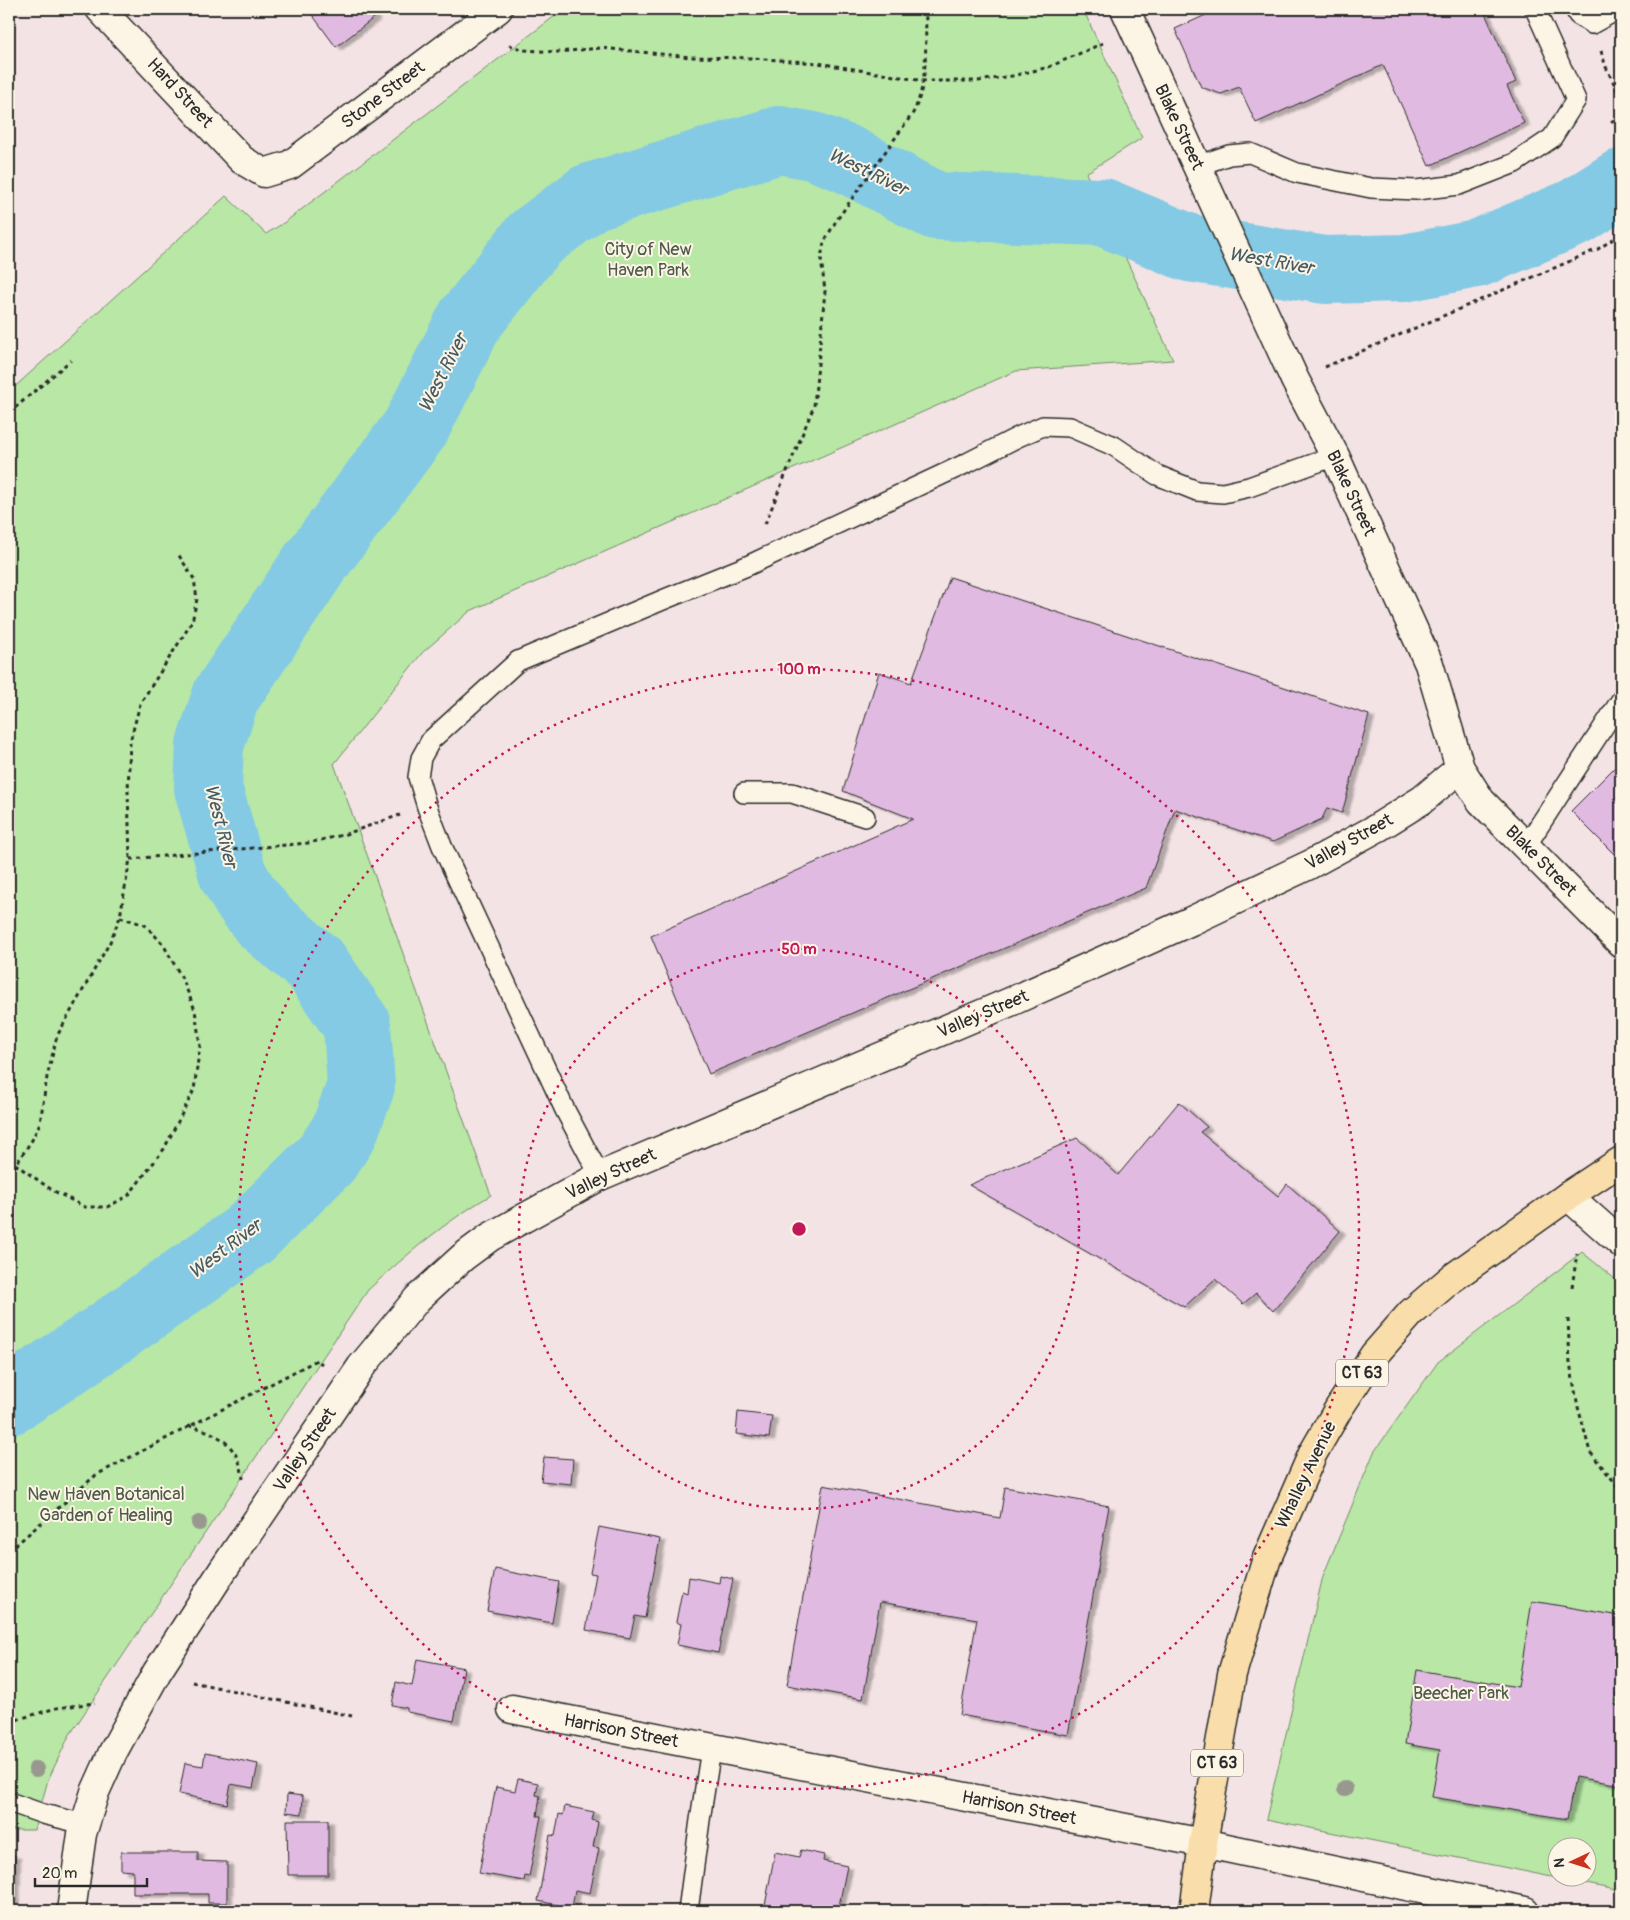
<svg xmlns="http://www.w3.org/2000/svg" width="1630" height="1920" viewBox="0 0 1630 1920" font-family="Pangolin,sans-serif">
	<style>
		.green { fill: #b8e7a6; stroke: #728968; fill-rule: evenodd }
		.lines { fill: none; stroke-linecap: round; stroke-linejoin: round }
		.river { stroke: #84cae5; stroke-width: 68 }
		.building { fill: #e1bae2; stroke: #2b2b2b; filter: url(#shadow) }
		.lane-casing { stroke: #2b2b2b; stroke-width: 22 }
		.street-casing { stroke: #2b2b2b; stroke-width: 31 }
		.secondary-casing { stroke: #2b2b2b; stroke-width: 31 }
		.primary-casing { stroke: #2b2b2b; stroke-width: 31 }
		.path { stroke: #2b2b2b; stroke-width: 3; stroke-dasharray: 4 4; stroke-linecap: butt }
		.lane { stroke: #fcf5e5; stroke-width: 19 }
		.street { stroke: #fcf5e5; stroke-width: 28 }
		.secondary { stroke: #fcf5e5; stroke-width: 28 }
		.primary { stroke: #f9deab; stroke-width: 28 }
		.tree { fill: #99988f }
		.ring { fill: none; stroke: #c2185b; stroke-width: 2.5; stroke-dasharray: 2.5 5 }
		.labels { text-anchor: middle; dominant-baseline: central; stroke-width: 4; stroke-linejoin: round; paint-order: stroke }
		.shield { fill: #fcf5e5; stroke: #6a6863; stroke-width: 1 }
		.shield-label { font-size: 16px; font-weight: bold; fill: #2b2b2b }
		.street-label { font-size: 18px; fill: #2b2b2b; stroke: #fcf5e5 }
		.park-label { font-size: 18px; fill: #4e5a4a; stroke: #fcf5e5 }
		.water-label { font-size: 19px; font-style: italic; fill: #465b63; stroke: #fcf5e5 }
		.centre { fill: #c2185b; stroke: #fcf5e5; stroke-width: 2.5 }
		.ring-label { font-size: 15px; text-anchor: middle; font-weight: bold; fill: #c2185b; stroke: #fcf5e5; stroke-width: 4; stroke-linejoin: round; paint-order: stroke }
	</style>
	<defs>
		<filter id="shadow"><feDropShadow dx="5.5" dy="3" stdDeviation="1" flood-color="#0004"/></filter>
	</defs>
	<rect width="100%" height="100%" fill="#f4e3e4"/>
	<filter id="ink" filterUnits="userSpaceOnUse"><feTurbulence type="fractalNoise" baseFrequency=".02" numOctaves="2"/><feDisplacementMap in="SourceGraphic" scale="10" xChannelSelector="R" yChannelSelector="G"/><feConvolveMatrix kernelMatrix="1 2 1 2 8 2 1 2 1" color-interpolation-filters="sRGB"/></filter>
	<g filter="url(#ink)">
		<path class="green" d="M564,9H1083L1142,138L1086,173L1173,360L1016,371L470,611L422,653L334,764L491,1195C445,1222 407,1254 368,1290L69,1736L48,1780L34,1830H9V392L226,196L266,234L285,222Z
			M1582,1252L1621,1284V1891L1266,1819L1323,1576L1374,1452L1438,1362ZM1558,1848H1588V1878H1558Z"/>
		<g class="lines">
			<path class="river" d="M9,1401L103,1338L249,1235L327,1158L344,1132L361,1086L357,1025L316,965L264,921L245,896L233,875L208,788L210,745L226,696L315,563L415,429L470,320L534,239L590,197L779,140L813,146L847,159L936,206L1103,212L1189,248L1325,270L1404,268L1476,254L1576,212L1621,183"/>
		</g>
		<path class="building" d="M308,9H368L375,17L336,47Z
			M1219,9H1483L1516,82L1507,86L1524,123L1429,166L1383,65L1256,123L1239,87L1221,94L1201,87L1175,29Z
			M950,577L1369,715L1342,813L1327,808L1322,819L1273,842L1175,809L1146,888L709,1074L651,936L913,819L843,791L879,672L911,683Z
			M1621,761V861L1571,811Z
			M1179,1102L1207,1127L1200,1132L1278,1196L1287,1184L1340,1231L1273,1311L1256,1293L1243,1304L1215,1279L1184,1307L969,1185L1077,1138L1118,1175Z
			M738,1412L772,1416L769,1438L736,1434Z
			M544,1457L573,1459L571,1484L541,1481Z
			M823,1485L1000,1518L1005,1487L1109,1506L1068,1735L960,1715L977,1619L880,1602L863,1699L787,1685Z
			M599,1527L660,1539L645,1618L635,1616L630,1638L586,1630L596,1574L590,1573Z
			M495,1569L559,1582L552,1623L487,1611Z
			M720,1576L733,1579L718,1653L677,1645L681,1624L676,1622L682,1591L687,1593L689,1577L719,1583Z
			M1532,1601L1621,1616V1673H1620L1614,1705L1621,1707V1785L1575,1777L1567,1819L1432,1797L1440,1750L1405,1744L1417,1670L1518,1687Z
			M417,1659L464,1668L454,1721L407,1712V1708L392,1705L396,1682L412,1686Z
			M205,1753L258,1764L253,1788L231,1784L227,1804L179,1794L185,1763L203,1766Z
			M518,1779L538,1783L536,1795L540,1796L537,1816H541L529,1877L525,1876L524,1881L479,1873L496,1787L515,1791Z
			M287,1794L303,1796L302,1814L286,1812Z
			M565,1806L594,1812L592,1820L598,1822L593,1847L599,1848L590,1893L575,1890L572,1908L538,1901L550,1835L555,1836L559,1814L563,1815Z
			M287,1820H328V1875H288Z
			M801,1850L824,1855L823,1861L847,1866L838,1911H764L775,1852L799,1857Z
			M121,1852H198V1861L227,1862V1903H208V1894H133V1871L121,1870Z
			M9,1855H15L14,1911H9Z
			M982,1905L1025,1911H981Z"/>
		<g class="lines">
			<defs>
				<path id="lane" d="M1575,9L1578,15L1592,24L1619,9
					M1197,166L1229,155L1250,153L1297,173L1371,188L1416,190L1459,185L1515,163L1552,138L1576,100L1535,9
					M744,793H792L865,817
					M1526,846L1621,700
					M600,1176L565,1110L442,846L427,807L418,777L421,758L431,740L518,661L665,599L747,566L967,463L1018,437L1043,426L1070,427L1114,446L1157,475L1197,491L1223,493L1249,487L1335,456
					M9,1802L43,1814L84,1824
					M688,1911L700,1820L711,1749"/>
				<path id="street" d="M100,9L242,160L264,173L290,165L498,9
					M1568,1196L1621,1243
					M512,1709L1203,1843L1525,1911"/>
				<path id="secondary" d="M1125,9L1295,380L1335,456L1429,664L1460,768L1481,801L1621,943
					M71,1911L82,1834L95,1792L113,1752L157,1672L223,1570L361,1367L418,1298L463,1257L490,1237L600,1176L1010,1002L1191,921L1309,865L1377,828L1422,800L1460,768"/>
				<path id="primary" d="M1194,1911L1203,1843L1232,1674L1267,1558L1313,1453L1339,1408L1374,1355L1411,1313L1451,1279L1568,1196L1621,1161"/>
			</defs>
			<use href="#lane" class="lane-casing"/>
			<use href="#street" class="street-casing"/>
			<use href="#secondary" class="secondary-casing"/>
			<use href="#primary" class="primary-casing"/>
			<path class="path" d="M509,45L525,50L558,52L601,48L691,57L752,58L818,63L924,81H978L1012,76L1049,67L1103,43
				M1601,51L1606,67L1621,98
				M1611,122L1621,115
				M1325,367L1598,249L1621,234
				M9,413L71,360
				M765,524L814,406L825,291L821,258L824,242L836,221L913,113C929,82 925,43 926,9
				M130,859L308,843L343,835L400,815
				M15,1164L52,1190L85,1207H107L128,1196L164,1149L194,1090L200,1045L195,1010L183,980L163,944L145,925L120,917
				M9,1175L32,1140L40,1123L47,1077L57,1036L110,942L120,917L130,859L128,791L130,742L140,704L192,622L197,599L194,579L178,554
				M1572,1287L1577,1254
				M1568,1319L1570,1363L1578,1407L1590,1452L1621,1490
				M188,1426C218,1431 240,1447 243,1479
				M9,1551L96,1475L317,1360L322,1364
				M192,1682L352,1716
				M9,1722L56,1708L95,1703"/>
			<use href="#lane" class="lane"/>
			<use href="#street" class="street"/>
			<use href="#secondary" class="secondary"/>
			<use href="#primary" class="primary"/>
		</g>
		<g class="tree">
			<circle cx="199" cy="1523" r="8"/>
			<circle cx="36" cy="1769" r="8"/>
			<circle cx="1345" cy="1789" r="8"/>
		</g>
	</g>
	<g class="ring">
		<circle cx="799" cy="1229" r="280"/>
		<circle cx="799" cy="1229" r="560"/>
	</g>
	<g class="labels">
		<g class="shield">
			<rect x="1336" y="1359.5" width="52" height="27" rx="4"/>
			<rect x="1191" y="1749.5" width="52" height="27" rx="4"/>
		</g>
		<g class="shield-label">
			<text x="1362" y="1373">CT 63</text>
			<text x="1217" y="1763">CT 63</text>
		</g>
		<g class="street-label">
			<text transform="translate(180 93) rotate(47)">Hard Street</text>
			<text transform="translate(383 95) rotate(-37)">Stone Street</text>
			<text transform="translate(1179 127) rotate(65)">Blake Street</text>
			<text transform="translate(1351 493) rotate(65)">Blake Street</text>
			<text transform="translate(1349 842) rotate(-29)">Valley Street</text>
			<text transform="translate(1541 861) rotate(45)">Blake Street</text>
			<text transform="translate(983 1014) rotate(-23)">Valley Street</text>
			<text transform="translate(611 1174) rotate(-25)">Valley Street</text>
			<text transform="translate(305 1450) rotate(-56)">Valley Street</text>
			<text transform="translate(1306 1475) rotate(-64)">Whalley Avenue</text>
			<text transform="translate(621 1731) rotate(11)">Harrison Street</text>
			<text transform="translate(1019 1808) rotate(11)">Harrison Street</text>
		</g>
		<g class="park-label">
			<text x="648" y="249">City of New<tspan x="648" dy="21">Haven Park</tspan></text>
			<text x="106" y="1494">New Haven Botanical<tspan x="106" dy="21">Garden of Healing</tspan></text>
			<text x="1461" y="1693">Beecher Park</text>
		</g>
		<g class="water-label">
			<text transform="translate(868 172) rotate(26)">West River</text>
			<text transform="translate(1271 261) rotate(10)">West River</text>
			<text transform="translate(443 373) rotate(-63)">West River</text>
			<text transform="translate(221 826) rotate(76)">West River</text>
			<text transform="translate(225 1249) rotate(-37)">West River</text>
		</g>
	</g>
	<circle cx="799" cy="1229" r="8" class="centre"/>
	<g class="ring-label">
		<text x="799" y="674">100 m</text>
		<text x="799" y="954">50 m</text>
	</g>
	<rect width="1630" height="1920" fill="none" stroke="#fcf5e5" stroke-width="30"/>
	<rect x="15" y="15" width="1600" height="1890" fill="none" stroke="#2b2b2b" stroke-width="2" filter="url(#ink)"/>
	<g transform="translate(1572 1862) rotate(266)"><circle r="24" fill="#fcf5e5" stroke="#a8a49b"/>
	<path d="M0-4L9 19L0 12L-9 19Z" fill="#c8321e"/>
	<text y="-8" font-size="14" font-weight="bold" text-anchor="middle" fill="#2b2b2b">N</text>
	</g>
	<path d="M35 1878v8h112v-8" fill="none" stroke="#2b2b2b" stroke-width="2.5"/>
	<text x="42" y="1878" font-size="15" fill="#2b2b2b" stroke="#fcf5e5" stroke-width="4" paint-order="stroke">20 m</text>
</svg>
